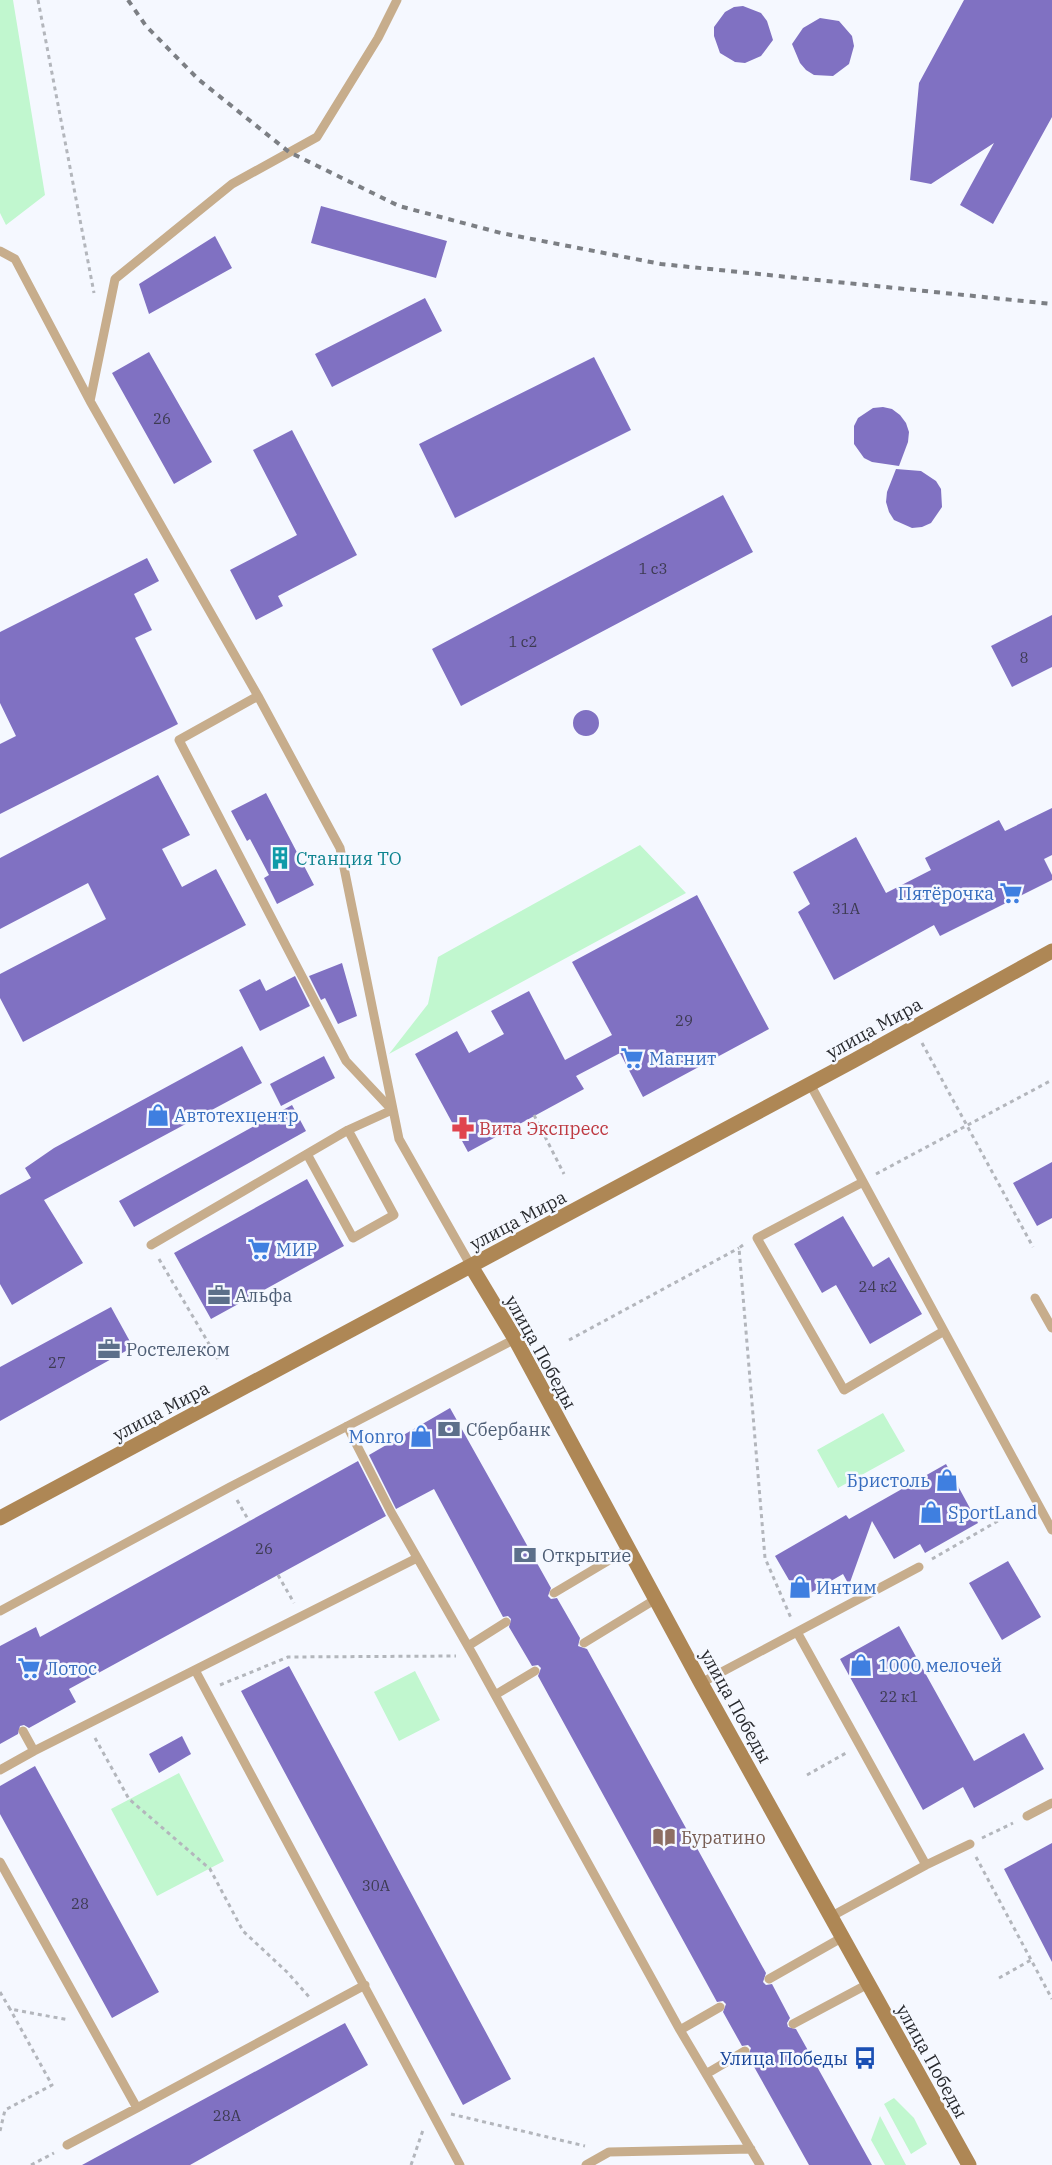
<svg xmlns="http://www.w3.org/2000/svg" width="1052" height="2165" viewBox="0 0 1052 2165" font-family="'IBM Plex Serif',serif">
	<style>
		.green { fill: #c1f7cf }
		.building { fill: #8071c2 }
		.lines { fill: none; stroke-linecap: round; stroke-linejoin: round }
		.path { stroke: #b3b6bc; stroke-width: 3; stroke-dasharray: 4 4; stroke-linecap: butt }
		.lane { stroke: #c7ad8c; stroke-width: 9 }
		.secondary { stroke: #ae8755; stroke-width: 15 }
		.rail { stroke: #7c7f84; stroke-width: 4; stroke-dasharray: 6 6; stroke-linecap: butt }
		.labels { text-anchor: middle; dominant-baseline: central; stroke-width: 5; stroke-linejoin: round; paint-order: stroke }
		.number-label { font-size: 15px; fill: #3d3b52 }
		.culture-label { font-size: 18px; fill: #0d838f; stroke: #f5f8ff; text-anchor: start }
		.shop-label { font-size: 18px; fill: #366cbe; stroke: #f5f8ff; text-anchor: start }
		.street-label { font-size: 18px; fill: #27292d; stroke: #f5f8ff }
		.health-label { font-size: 18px; fill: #be3a42; stroke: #f5f8ff; text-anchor: start }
		.service-label { font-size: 18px; fill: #4e5e75; stroke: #f5f8ff; text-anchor: start }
		.education-label { font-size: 18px; fill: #785e54; stroke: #f5f8ff; text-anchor: start }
		.transit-label { font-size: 18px; fill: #164399; stroke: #f5f8ff; text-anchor: end }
	</style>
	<rect width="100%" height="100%" fill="#f5f8ff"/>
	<path class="green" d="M0,0H13L45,195L6,225L0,213Z
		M640,845L686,893L389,1054L428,1004L438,957Z
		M883,1413L905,1451L838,1488L817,1450Z
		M415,1671L440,1720L399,1741L374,1692Z
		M179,1773L224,1861L157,1896L111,1809Z
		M894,2098L914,2118L927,2144L911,2154L884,2104Z
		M880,2116L906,2165H885L871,2140Z"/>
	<path class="building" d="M964,0H1052V117L993,224L960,205L994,143L931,184L910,180L919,83Z
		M743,6L761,13L767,21L773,40L761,56L745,63L735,62L720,53L714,36V27L725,12L734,7Z
		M820,18L839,21L852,36L854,46L849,64L833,76L814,75L806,70L800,63L792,44L803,28Z
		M321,206L447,241L436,278L311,243Z
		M215,236L232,268L149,314L139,284Z
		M425,298L442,331L332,387L315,354Z
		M149,352L212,462L174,484L112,373Z
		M594,357L631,430L455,518L419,444Z
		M883,407L892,409L900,415L906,423L909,432L908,442L899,466L872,462L864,458L854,444V426L858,418L873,408Z
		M292,430L357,555L278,596L283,606L256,620L230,570L297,535L253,450Z
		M896,469L921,471L936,481L941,489L942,507L931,523L922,527L912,528L894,520L889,512L886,502L887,492Z
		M723,495L753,552L461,706L432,649Z
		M147,558L159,581L134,594L152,630L135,638L178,724L0,814V744L16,736L0,703V632Z
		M1052,615V667L1012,687L991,646Z
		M573 723a13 13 0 1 1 26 0a13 13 0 1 1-26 0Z
		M158,775L190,835L162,849L182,887L216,869L246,925L23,1042L0,998V974L106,919L88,883L0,929V858Z
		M266,793L314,885L277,904L264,878L269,875L250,839L247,841L231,811Z
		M1052,808V855L1044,859L1052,875V880L940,936L934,925L834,980L798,912L810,904L793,872L856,837L886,893L931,870L925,858L999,820L1005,831Z
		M697,895L769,1029L643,1097L620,1053L576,1076L584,1089L468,1152L415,1054L457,1031L469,1053L504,1034L491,1011L529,991L565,1060L612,1035L572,962Z
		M342,963L357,1016L338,1024L325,998L321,1000L309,976Z
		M295,976L310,1006L260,1031L239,990L260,979L266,991Z
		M242,1046L262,1083L44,1200L83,1263L12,1305L0,1284V1195L31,1178L25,1168L54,1148Z
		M324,1056L335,1078L281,1106L270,1084Z
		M292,1105L306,1131L134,1227L119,1201Z
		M1052,1162V1218L1037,1226L1013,1183Z
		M307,1179L344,1246L211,1319L174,1253Z
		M843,1216L873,1267L889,1257L922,1314L870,1344L836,1285L822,1293L794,1244Z
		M111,1307L133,1347L0,1421V1367Z
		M450,1408L551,1588L548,1596L551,1599L557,1598L580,1638L578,1646L587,1649L766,1973L763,1982L766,1985L772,1984L790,2018L787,2023L788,2027L796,2029L872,2165H809L748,2056L751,2048L748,2045L742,2046L723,2012L726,2004L723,2001L717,2002L538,1676L541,1668L538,1665L532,1666L509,1627L511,1619L508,1616L503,1617L434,1489L396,1509L369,1455Z
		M358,1461L386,1516L69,1689L76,1702L29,1728L24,1725L20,1726L18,1734L0,1744V1646L36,1627L40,1637Z
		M946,1464L978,1523L925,1553L920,1544L894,1559L872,1521L849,1585L843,1574L800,1599L775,1556L846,1515L849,1519Z
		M1008,1561L1041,1617L1002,1640L969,1583Z
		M899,1626L974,1761L1024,1733L1044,1769L974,1808L963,1787L923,1810L840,1659Z
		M289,1666L511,2079L463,2105L241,1691Z
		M182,1736L191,1754L159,1773L149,1754Z
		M35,1766L159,1992L112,2018L0,1814V1786Z
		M1052,1843V1962L1004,1869Z
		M345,2023L368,2065L190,2165H82Z"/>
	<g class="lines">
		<path class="path" d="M38,0L94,293
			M922,1043L1033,1247
			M534,1115L564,1174
			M876,1174L1052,1080
			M743,1245L739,1248L765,1558L791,1618
			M159,1259L219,1361
			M569,1340L739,1248
			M237,1500L249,1521
			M932,1559L1022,1507
			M278,1575L294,1603
			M220,1685L288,1657L456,1656
			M95,1738L129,1799L210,1869L243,1931L287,1972L310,1998
			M807,1775L846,1753
			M982,1838L1013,1823
			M976,1857L1052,1999
			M999,1978L1031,1960
			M0,1992L10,2009L69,2020
			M451,2114L585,2146
			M0,2131L5,2110L52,2085L10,2009
			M31,2165L54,2153
			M411,2165L423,2130"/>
		<path class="lane" d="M0,251L15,259L90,401L258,696L340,848L399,1139L471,1266
			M90,401L115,279L232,184L317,137L378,38L397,0
			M810,1084L1052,1530
			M307,1154L353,1238L394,1215L348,1130
			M863,1182L757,1238L844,1390L944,1331
			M151,1245L348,1130L392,1110L346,1061L179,740L258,696
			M1035,1298L1052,1328
			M347,1426L391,1512L473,1655L680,2030L760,2165
			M554,1593L628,1549
			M0,1611L230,1487L515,1339
			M797,1632L926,1865
			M584,1643L656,1599
			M468,1646L506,1622
			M195,1670L460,2165
			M701,1683L919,1567
			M495,1695L535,1671
			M23,1731L34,1751
			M0,1770L34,1751L417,1558
			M1027,1816L1052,1803
			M0,1862L137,2108L365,1985
			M832,1916L926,1865L970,1844
			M769,1979L843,1937
			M793,2024L868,1984
			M680,2030L720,2007
			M706,2074L745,2051
			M67,2145L137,2108
			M586,2165L609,2152L751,2149"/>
		<path class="secondary" d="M471,1266L515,1339L701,1683L969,2165
			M0,1518L853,1061L1052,951"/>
		<path class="rail" d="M128,0L146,26L198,79L289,152L399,206L501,233L661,264L1052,304"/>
	</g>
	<defs>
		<symbol id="building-bare" viewBox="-9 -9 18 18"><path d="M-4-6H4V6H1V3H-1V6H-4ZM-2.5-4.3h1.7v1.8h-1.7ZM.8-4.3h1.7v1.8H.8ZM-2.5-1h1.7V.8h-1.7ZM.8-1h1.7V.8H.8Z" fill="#0f9aa8" stroke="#f5f8ff" stroke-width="2.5" paint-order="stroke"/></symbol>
		<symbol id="supermarket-bare" viewBox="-9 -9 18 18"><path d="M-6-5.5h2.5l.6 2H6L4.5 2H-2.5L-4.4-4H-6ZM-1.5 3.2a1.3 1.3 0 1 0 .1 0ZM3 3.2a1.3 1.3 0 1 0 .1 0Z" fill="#3f7fe0" stroke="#f5f8ff" stroke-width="2.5" paint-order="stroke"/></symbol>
		<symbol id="shop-bare" viewBox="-9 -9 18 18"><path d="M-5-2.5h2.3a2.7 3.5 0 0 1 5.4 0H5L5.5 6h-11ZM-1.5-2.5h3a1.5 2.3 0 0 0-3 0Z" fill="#3f7fe0" stroke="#f5f8ff" stroke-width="2.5" paint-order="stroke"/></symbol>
		<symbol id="pharmacy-bare" viewBox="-9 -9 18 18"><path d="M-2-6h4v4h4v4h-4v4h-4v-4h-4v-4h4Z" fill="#e0444e" stroke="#f5f8ff" stroke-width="2.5" paint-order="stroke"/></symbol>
		<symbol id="office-bare" viewBox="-9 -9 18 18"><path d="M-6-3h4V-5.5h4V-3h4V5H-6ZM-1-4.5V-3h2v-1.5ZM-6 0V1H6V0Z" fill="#5c6f8a" stroke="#f5f8ff" stroke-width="2.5" paint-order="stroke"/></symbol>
		<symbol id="bank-bare" viewBox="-9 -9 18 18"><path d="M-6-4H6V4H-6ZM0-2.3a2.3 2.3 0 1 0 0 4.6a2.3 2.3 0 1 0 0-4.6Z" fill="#5c6f8a" stroke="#f5f8ff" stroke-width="2.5" paint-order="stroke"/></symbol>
		<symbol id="library-bare" viewBox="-9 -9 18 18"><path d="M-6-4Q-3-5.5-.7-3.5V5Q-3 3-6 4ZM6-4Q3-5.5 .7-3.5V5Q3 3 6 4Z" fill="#8d6e63" stroke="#f5f8ff" stroke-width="2.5" paint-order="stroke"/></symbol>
		<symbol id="bus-bare" viewBox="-9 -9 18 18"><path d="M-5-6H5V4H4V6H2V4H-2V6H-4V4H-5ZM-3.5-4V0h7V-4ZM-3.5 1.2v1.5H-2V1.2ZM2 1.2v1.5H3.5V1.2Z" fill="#1a4fb4" stroke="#f5f8ff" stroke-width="2.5" paint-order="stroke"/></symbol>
	</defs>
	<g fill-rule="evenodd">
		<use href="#building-bare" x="264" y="842" width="32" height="32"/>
		<use href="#supermarket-bare" x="995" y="877" width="32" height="32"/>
		<use href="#supermarket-bare" x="616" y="1042" width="32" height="32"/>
		<use href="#shop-bare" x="142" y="1099" width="32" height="32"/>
		<use href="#pharmacy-bare" x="447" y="1112" width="32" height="32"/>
		<use href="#supermarket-bare" x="243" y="1233" width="32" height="32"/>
		<use href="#office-bare" x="203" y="1279" width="32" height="32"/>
		<use href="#office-bare" x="93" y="1333" width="32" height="32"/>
		<use href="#bank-bare" x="433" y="1413" width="32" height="32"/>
		<use href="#shop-bare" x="405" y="1420" width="32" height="32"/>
		<use href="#shop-bare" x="931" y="1464" width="32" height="32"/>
		<use href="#shop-bare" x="915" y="1496" width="32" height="32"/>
		<use href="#bank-bare" x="509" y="1539" width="32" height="32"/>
		<use href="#shop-bare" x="784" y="1571" width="32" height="32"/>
		<use href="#shop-bare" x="845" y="1649" width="32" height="32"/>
		<use href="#supermarket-bare" x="13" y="1652" width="32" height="32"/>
		<use href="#library-bare" x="648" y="1821" width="32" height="32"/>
		<use href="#bus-bare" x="849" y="2042" width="32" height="32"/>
	</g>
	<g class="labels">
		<g class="number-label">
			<text x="162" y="418">26</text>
			<text x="653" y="568">1 с3</text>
			<text x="523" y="641">1 с2</text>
			<text x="1024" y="657">8</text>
			<text x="846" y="908">31А</text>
			<text x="684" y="1020">29</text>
			<text x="878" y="1286">24 к2</text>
			<text x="57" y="1362">27</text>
			<text x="264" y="1548">26</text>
			<text x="899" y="1696">22 к1</text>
			<text x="376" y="1885">30А</text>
			<text x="80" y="1903">28</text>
			<text x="227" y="2115">28А</text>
		</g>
		<g class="culture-label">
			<text x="296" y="858">Станция ТО</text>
		</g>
		<g class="shop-label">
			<text x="994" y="893" text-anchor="end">Пятёрочка</text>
			<text x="649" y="1058">Магнит</text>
			<text x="174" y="1115">Автотехцентр</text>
			<text x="276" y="1249">МИР</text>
			<text x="404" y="1436" text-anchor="end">Monro</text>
			<text x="930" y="1480" text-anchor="end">Бристоль</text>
			<text x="948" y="1512">SportLand</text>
			<text x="816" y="1587">Интим</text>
			<text x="878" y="1665">1000 мелочей</text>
			<text x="46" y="1668">Лотос</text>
		</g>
		<g class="street-label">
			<text transform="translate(874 1028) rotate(-29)">улица Мира</text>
			<text transform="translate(518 1220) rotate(-28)">улица Мира</text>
			<text transform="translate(541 1352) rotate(61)">улица Победы</text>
			<text transform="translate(161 1411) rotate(-28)">улица Мира</text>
			<text transform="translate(736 1706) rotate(61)">улица Победы</text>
			<text transform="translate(932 2061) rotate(61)">улица Победы</text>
		</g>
		<g class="health-label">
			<text x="479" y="1128">Вита Экспресс</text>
		</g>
		<g class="service-label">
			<text x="235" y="1295">Альфа</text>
			<text x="126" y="1349">Ростелеком</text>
			<text x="466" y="1429">Сбербанк</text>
			<text x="542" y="1555">Открытие</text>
		</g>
		<g class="education-label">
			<text x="681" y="1837">Буратино</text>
		</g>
		<g class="transit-label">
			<text x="848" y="2058">Улица Победы</text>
		</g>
	</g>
</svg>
